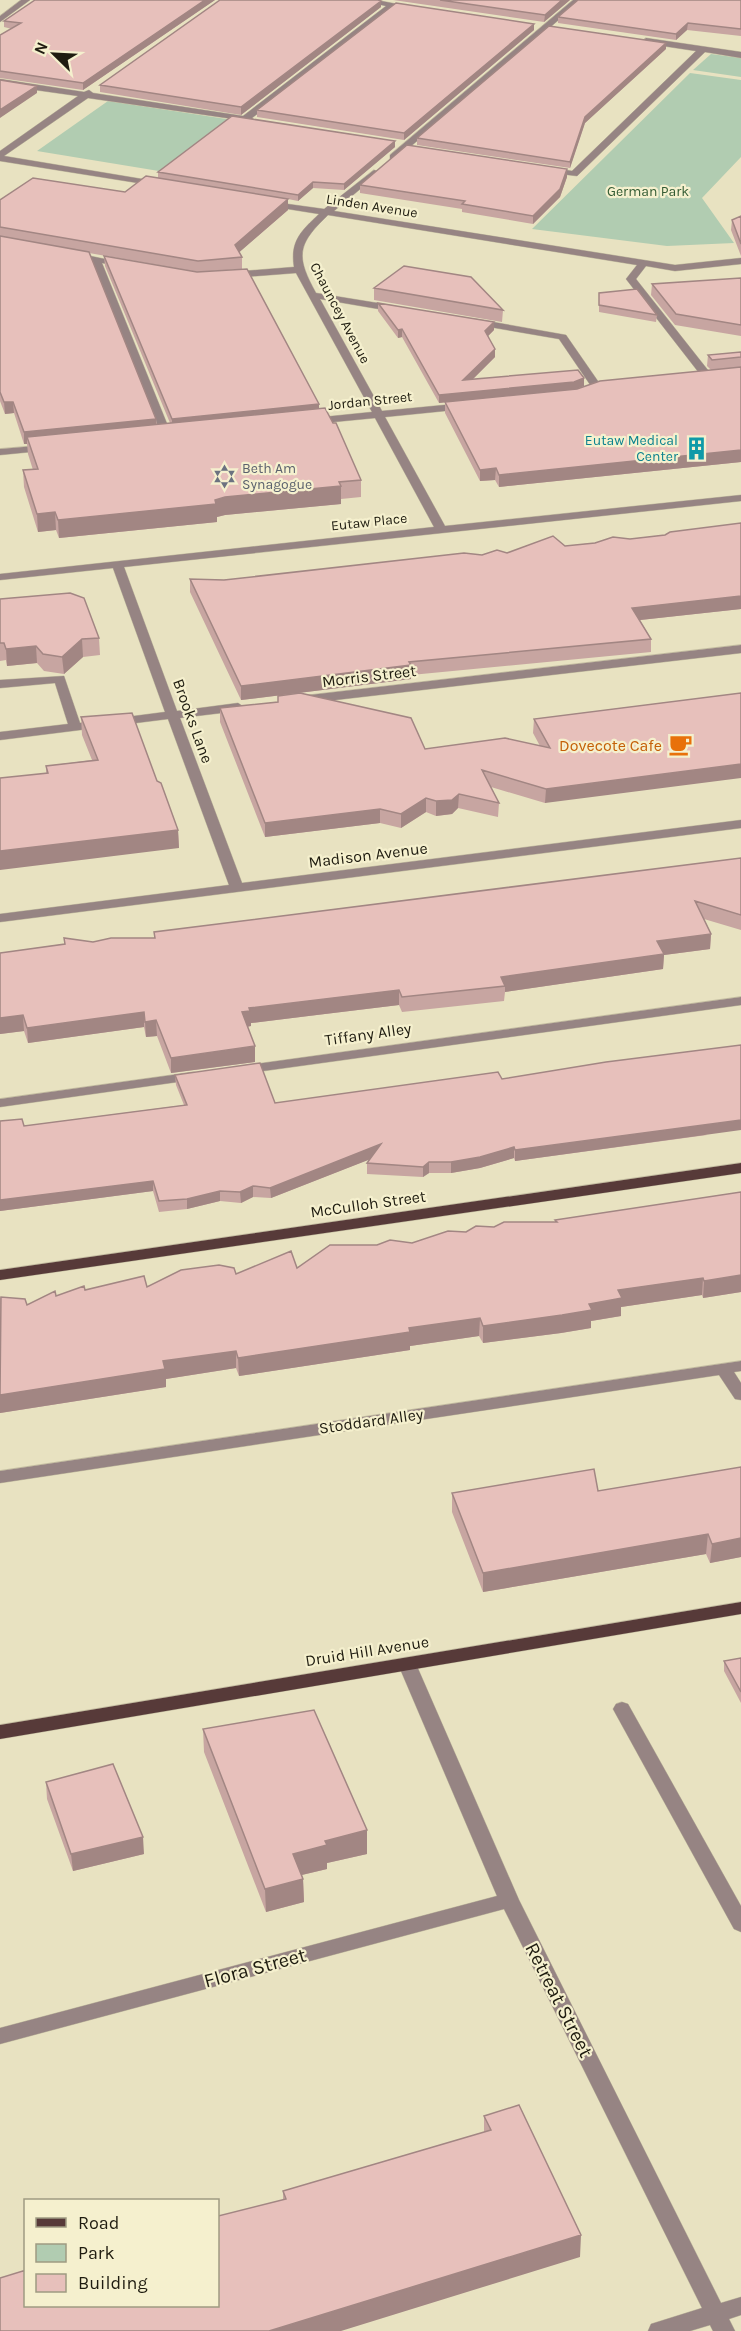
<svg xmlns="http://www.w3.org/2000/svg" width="741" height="2331" viewBox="0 0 741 2331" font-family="Karla,sans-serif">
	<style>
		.green { fill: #b1ccb1 }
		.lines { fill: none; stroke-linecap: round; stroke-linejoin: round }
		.minor-casing { stroke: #c4bea1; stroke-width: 1 }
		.major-casing { stroke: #c4bea1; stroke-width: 1 }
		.minor { fill: #968483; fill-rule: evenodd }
		.major { fill: #573a39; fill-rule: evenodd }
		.wall { fill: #c7a5a1 }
		.shaded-wall { fill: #a28683 }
		.building { fill: #e7c0bb; stroke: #a28683; stroke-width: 1.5 }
		.labels { text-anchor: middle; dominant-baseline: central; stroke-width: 4.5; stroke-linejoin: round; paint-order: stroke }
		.far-park-label { font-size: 14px; fill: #325a32; stroke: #f5f0ce }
		.far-street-label { font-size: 14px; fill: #1f1c10; stroke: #f5f0ce }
		.far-culture-label { font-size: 14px; fill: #0d838f; stroke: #f5f0ce; text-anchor: end }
		.far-worship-label { font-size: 14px; fill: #5b616d; stroke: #f5f0ce; text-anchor: start }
		.street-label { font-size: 16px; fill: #1f1c10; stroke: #f5f0ce }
		.food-label { font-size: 16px; fill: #c56008; stroke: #f5f0ce; text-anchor: end }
		.near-street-label { font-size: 20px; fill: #1f1c10; stroke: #f5f0ce }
	</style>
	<rect width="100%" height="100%" fill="#e8e2c1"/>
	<path class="green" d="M711,54L741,58V77L693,70Z
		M690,73L741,80V157L702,198L734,243L667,246L532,229Z
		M108,101L233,120L165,172L37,151Z"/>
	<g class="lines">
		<defs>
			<path id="minor" d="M21,0H30L0,22V16Z
				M356,0H376L418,8L414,10L395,8L252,118L255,120L254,122L88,98L4,156L160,182L163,183V187L0,161V151L78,96L0,85V79L84,92L89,90L93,93L243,116L386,6Z
				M573,0H582L396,159H390V155Z
				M646,38L741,52V58L705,52L577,176L544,172V168L547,167L572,171L696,51L643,43L642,41Z
				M374,170L377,171V175L334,211L675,265L741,258V264L675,271L646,266L636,279L711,374L712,376L707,379L703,378L626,279L637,265L328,215L325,218C296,246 297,258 316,293L396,306L401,309L396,312L320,299L382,411L465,403L470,406L465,409L385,417L445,526L741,495V501L124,567L177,711L238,703L244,707L238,711L180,718L242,883L741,820V828L0,922V914L229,885L168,719L0,740V732L68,724L55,683L0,688V680L64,676L80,723L165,712L113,568L0,580V574L434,527L375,418L313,424L308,421L313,418L372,412L296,273L231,278L226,275L231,272L294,267C290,241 301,231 319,214L269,206L264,203L266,201L324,209Z
				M71,252L129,264L124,267L102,263L172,436L171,438L162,436L91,261L68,257V253Z
				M476,319L566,335L602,387L593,389L559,339L472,324L471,322Z
				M47,445L52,448L51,450L0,455V449Z
				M741,645V653L301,704L295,700L301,696Z
				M741,997V1005L242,1074L235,1070L242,1066Z
				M194,1072L199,1073L201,1076L199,1079L0,1107V1099Z
				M741,1361V1371L734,1372L741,1383V1400L735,1399L719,1375L0,1483V1471Z
				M407,1658L413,1659L416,1664L519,1900L721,2303L741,2297V2315L729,2319L735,2331H713L710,2325L690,2331H648L651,2324L702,2308L504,1909L0,2044V2028L497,1896L398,1664L401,1659Z
				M622,1702L628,1704L741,1906V1932L734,1929L613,1709L616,1704Z"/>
			<path id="major" d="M741,1163V1173L0,1280V1270Z
				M741,1602V1614L0,1739V1725Z"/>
		</defs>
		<use href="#minor" class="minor-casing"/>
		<use href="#major" class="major-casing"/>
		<use href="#minor" class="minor"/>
		<use href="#major" class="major"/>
	</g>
	<path class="wall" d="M215,0L83,90L0,78V35L12,29L4,27V21Z
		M393,0H570L544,22Z
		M741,0V36L687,30L676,40L558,23V17Z
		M381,1V7L241,115L100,92V85Z
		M534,24V30L404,140L257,117V110Z
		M666,49L585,123L570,168L417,145V138Z
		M395,141V147L344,190L313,188L298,201L288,199V210L239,252L242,257V269L198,272L89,253L156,419L157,425L170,423L105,266L104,256L319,404V409L361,480V497L341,499V504L225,515L217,517V522L59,538L56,530L38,532L24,487L23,470H33L28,454L27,444H24L14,413L5,414L0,401V200L125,192L158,178V172Z
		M567,177L560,197L533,224L462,212V209L360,193V185Z
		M741,216V256L731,230L732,220Z
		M741,278V336L675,325L651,295L652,284Z
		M374,288L503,310L502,322L374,300Z
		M599,293L657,315L656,322L599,312Z
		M378,303L494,330L488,336L495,357L472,380L584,378V386L575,389L711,370L707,366L708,355L741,352V462L499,487L495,480L480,481L445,413V402L439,403L402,337L398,338L378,311Z
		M741,523V609L640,620L651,639V652L411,675V679L241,700L190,592V579L224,580L507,553L565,546L665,535Z
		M0,599L99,638L100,655L83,657L64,674L44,671L37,663L7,666L6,660L0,661Z
		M741,693L545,803L491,787L499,803L498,817L458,808L452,814L436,816L426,812L401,828L380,823L265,837L220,722V708L425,749L540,746L533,733L534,719Z
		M81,717L157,781L178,830L179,848L46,773V766L92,760L82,735Z
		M741,858V930L704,919L711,934L710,949L664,955L663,969L505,992L504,1001L402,1012L399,1005L251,1023V1026L248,1027L255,1062L171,1073L157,1036L146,1037L144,1027L28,1043L24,1031L0,1034V953L64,944V938L93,942L154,938V932Z
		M175,1075L275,1103L502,1079L707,1135L515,1161L514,1158L480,1168L451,1173H429L423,1177L367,1174V1163L370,1159L271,1198L253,1197L241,1203L220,1201L187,1209L159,1212L153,1191L0,1211V1121L24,1126L184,1105L176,1085Z
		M741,1192V1292L703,1298L702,1295L621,1307V1316L591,1321V1328L561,1333L483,1343L479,1336L410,1346V1350L239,1376L236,1368L166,1379V1387L0,1413V1297L27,1305L56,1296L85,1290L147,1287L236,1274L297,1268L377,1245L412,1243L494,1227L555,1222V1220Z
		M741,1467V1557L710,1563L706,1554L483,1592L452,1512V1493L598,1491Z
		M741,1658V1703L724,1671V1661Z
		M203,1729L367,1854L327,1863V1869L302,1875L303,1879L304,1902L266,1912L204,1752Z
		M46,1782L144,1854L73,1871L47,1799Z
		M484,2116L580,2257L283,2200V2191L484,2132Z"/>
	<path class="shaded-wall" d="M205,0H215L83,90V83Z
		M562,0H570L544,22L545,15Z
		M381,1V7L241,115V107Z
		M688,23L687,30L676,40V34Z
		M534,24V30L404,140V133Z
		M666,43V49L585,123L570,168V162L585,117Z
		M37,86V93L0,118V110Z
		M395,141V147L344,190V184Z
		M567,169V177L560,197L533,224V216Z
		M313,182V188L298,201V195Z
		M288,199V210L235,256V245Z
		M494,322V330L485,339V331Z
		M402,329V337L398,338V330Z
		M495,349V357L463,389V380Z
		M584,378V386L574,390L439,403V395Z
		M4,402H13L14,413L5,414Z
		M319,404V415L172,430V419Z
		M156,419L157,431L27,437V444H24V432Z
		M741,450V462L499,487V475Z
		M496,468L495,480L480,481V470Z
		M341,486V504L225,515L217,517V522L59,538L58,520L215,500L225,497Z
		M55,512L56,530L38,532L37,514Z
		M741,596V609L631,621L632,608Z
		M82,639L83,657L64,674L62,657Z
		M36,646L37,663L7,666L6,649Z
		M411,665V679L241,700V686Z
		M741,764V778L545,803L546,789Z
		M459,794L458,808L452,814L436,816V801Z
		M426,798V812L401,828V814Z
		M380,809V823L265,837V823Z
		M178,830L179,848L0,870V851Z
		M711,934L710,949L664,955L663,969L505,992V986L501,977L657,941Z
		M399,990V1005L251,1023V1026L242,1027V1012L249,1008Z
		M144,1012V1027L28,1043L27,1028Z
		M23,1015L24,1031L0,1034V1018Z
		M156,1020L157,1036L146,1037L145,1022Z
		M255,1046V1062L171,1073V1058Z
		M741,1120V1130L515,1161V1150Z
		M381,1144V1155L271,1198L270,1188Z
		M514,1147V1158L480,1168L451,1173V1162Z
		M429,1162V1173L423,1177V1167Z
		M153,1181V1191L0,1211V1200Z
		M253,1186V1197L241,1203L240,1192Z
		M220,1191V1201L187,1209V1199Z
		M741,1275V1292L703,1298L704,1281Z
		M703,1278L702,1295L621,1307V1316L591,1321V1328L561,1333L483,1343V1326L618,1290Z
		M480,1318L479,1336L410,1346V1350L239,1376L238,1358L409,1328Z
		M236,1351V1368L166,1379V1387L0,1413V1395L163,1361Z
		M708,1534L706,1554L483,1592V1573Z
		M741,1538V1557L710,1563L712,1544Z
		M367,1830V1854L327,1863V1869L293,1877V1854L325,1841Z
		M143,1837L144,1854L73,1871L71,1854Z
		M303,1879L304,1902L266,1912L265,1889Z
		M581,2235L580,2257L341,2331H269Z"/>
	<path class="building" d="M35,0H205L83,83L0,71V35L21,23L4,21Z
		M220,0H378L381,1L241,107L100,85Z
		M440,0H562L545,15Z
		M578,0H741V29L688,23L676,34L558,17Z
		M396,3L534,24L404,133L257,110Z
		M549,26L666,43L585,117L570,162L417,138Z
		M0,80L37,86L0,110Z
		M232,116L395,141L344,184L313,182L298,195L158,172Z
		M407,145L567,169L560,189L533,216L462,204L465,201L360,185Z
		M146,176L288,199L235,245L242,257L198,261L0,227V200L33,178L125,192Z
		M741,216V244L732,220Z
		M0,236L89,252L156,419L24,432L13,402H4L0,392Z
		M104,256L197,272L247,269L319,404L172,419Z
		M404,266L471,277L503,310L374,288Z
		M741,278V325L676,314L652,284Z
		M637,289L657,315L599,305V293Z
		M378,303L494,322L485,331L495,349L463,380L578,370L584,378L574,382L439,395L402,329L398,330Z
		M741,352V357L712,360L708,355Z
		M741,367V450L499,475L496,468L480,470L445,402L577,389L600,381Z
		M325,408L333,423H336L361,480L339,482L341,486L225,497L215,500L216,504L58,520L55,512L37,514L23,470L38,469L27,437Z
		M741,523V596L632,608L651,639L409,662L411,665L241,686L190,579L224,580L464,553L482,555L497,550L507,553L553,536L565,546L595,543L613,537L630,539L665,535L670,532Z
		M70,593L84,598L99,638L82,639L62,657L43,654L36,646L6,649L4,643H0V599Z
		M300,693L411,718L425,749L505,738L550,748L534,719L741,693V764L546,789L482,770L499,803L459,794L452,800L436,801L426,798L401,814L380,809L265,823L220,708L278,702V696Z
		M132,713L157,781L161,783L178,830L0,851V778L48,773L46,766L98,760L81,717Z
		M741,858V915L695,901L711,934L657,941L664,954L501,977L505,986L402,997L399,990L249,1008L250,1011L242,1012L255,1046L171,1058L156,1020L145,1022L144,1012L27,1028L23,1015L0,1018V953L65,944L64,938L93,942L111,938H155L154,932Z
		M741,1045V1120L515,1150L514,1147L480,1157L451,1162H429L423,1167L367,1163L381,1144L270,1188L253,1186L240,1192L220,1191L187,1199L159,1201L153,1181L0,1200V1121L22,1119L24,1126L187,1105L175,1075L260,1063L275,1103L498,1072L502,1079L606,1062Z
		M741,1192V1275L704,1281L703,1278L618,1290L622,1298L589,1304L592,1310L562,1315L483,1326L480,1318L409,1328L410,1332L238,1358L236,1351L163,1361L165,1369L0,1395L1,1297L25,1299L27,1305L55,1291L56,1296L84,1286L85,1290L144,1276L147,1287L181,1270L219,1265L234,1268L236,1274L291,1251L297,1268L330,1245H377L390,1240L412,1243L448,1231L466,1232L476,1226L494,1227L504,1222H557L555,1220Z
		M741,1467V1538L712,1544L708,1534L483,1573L452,1493L594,1469L598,1491Z
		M741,1658V1692L724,1661Z
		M314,1710L367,1830L325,1841L327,1845L293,1854L303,1879L265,1889L203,1729Z
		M113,1764L143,1837L71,1854L46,1782Z
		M519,2105L581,2235L269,2331H0V2278L26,2270V2306H218V2216L286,2199L283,2191L491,2130L484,2116Z"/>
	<defs>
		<symbol id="building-bare" viewBox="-9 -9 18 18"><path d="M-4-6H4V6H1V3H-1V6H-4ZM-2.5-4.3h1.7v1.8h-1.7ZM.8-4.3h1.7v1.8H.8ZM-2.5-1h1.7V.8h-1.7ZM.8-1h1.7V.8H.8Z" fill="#0f9aa8" stroke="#f5f0ce" stroke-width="2.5" paint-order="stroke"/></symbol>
		<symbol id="synagogue-bare" viewBox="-9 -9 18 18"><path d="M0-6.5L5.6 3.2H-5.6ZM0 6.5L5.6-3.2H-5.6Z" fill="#6b7280" stroke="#f5f0ce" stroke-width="2.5" paint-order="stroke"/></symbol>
		<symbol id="cafe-bare" viewBox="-9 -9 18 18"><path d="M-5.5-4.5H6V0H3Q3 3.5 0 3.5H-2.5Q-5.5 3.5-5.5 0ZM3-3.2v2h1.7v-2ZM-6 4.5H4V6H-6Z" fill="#e8710a" stroke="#f5f0ce" stroke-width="2.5" paint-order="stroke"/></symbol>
	</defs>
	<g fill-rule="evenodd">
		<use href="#building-bare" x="680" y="432" width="33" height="33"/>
		<use href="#synagogue-bare" x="208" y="460" width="33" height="33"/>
		<use href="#cafe-bare" x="664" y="728" width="33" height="33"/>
	</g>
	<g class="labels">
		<g class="far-park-label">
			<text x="648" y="191">German Park</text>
		</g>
		<g class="far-street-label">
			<text transform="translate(372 206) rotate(9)">Linden Avenue</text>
			<text transform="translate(340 313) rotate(62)">Chauncey Avenue</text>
			<text transform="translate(370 401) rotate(-6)">Jordan Street</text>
			<text transform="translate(369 522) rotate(-6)">Eutaw Place</text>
		</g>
		<g class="far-culture-label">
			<text x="678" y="440">Eutaw Medical<tspan x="678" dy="16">Center</tspan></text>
		</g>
		<g class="far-worship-label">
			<text x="242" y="468">Beth Am<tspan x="242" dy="16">Synagogue</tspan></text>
		</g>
		<g class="street-label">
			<text transform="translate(369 676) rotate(-7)">Morris Street</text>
			<text transform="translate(193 721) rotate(70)">Brooks Lane</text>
			<text transform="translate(368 855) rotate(-7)">Madison Avenue</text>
			<text transform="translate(368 1034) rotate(-8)">Tiffany Alley</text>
			<text transform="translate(368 1204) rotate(-8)">McCulloh Street</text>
			<text transform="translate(371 1421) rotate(-8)">Stoddard Alley</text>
			<text transform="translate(367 1651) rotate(-9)">Druid Hill Avenue</text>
		</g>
		<g class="food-label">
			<text x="662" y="745">Dovecote Cafe</text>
		</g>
		<g class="near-street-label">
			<text transform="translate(255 1968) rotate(-15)">Flora Street</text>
			<text transform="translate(559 2000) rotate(63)">Retreat Street</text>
		</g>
	</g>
	<rect x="24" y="2199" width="195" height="108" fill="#f5f0ce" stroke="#9f9b82" stroke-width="1.5"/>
	<rect x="36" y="2218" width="30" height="9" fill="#573a39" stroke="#9f9b82" stroke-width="1.5"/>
	<text x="78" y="2229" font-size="18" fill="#1f1c10">Road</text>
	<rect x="36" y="2244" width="30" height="18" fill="#b1ccb1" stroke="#9f9b82" stroke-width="1.5"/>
	<text x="78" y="2259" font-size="18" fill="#1f1c10">Park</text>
	<rect x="36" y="2274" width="30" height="18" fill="#e7c0bb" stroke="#9f9b82" stroke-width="1.5"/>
	<text x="78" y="2289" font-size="18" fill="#1f1c10">Building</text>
	<g transform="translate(54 54) rotate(294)" stroke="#f5f0ce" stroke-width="4.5" paint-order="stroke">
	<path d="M0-4.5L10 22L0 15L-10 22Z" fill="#1f1c10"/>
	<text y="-9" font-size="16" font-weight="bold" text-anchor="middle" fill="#1f1c10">N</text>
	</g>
</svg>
